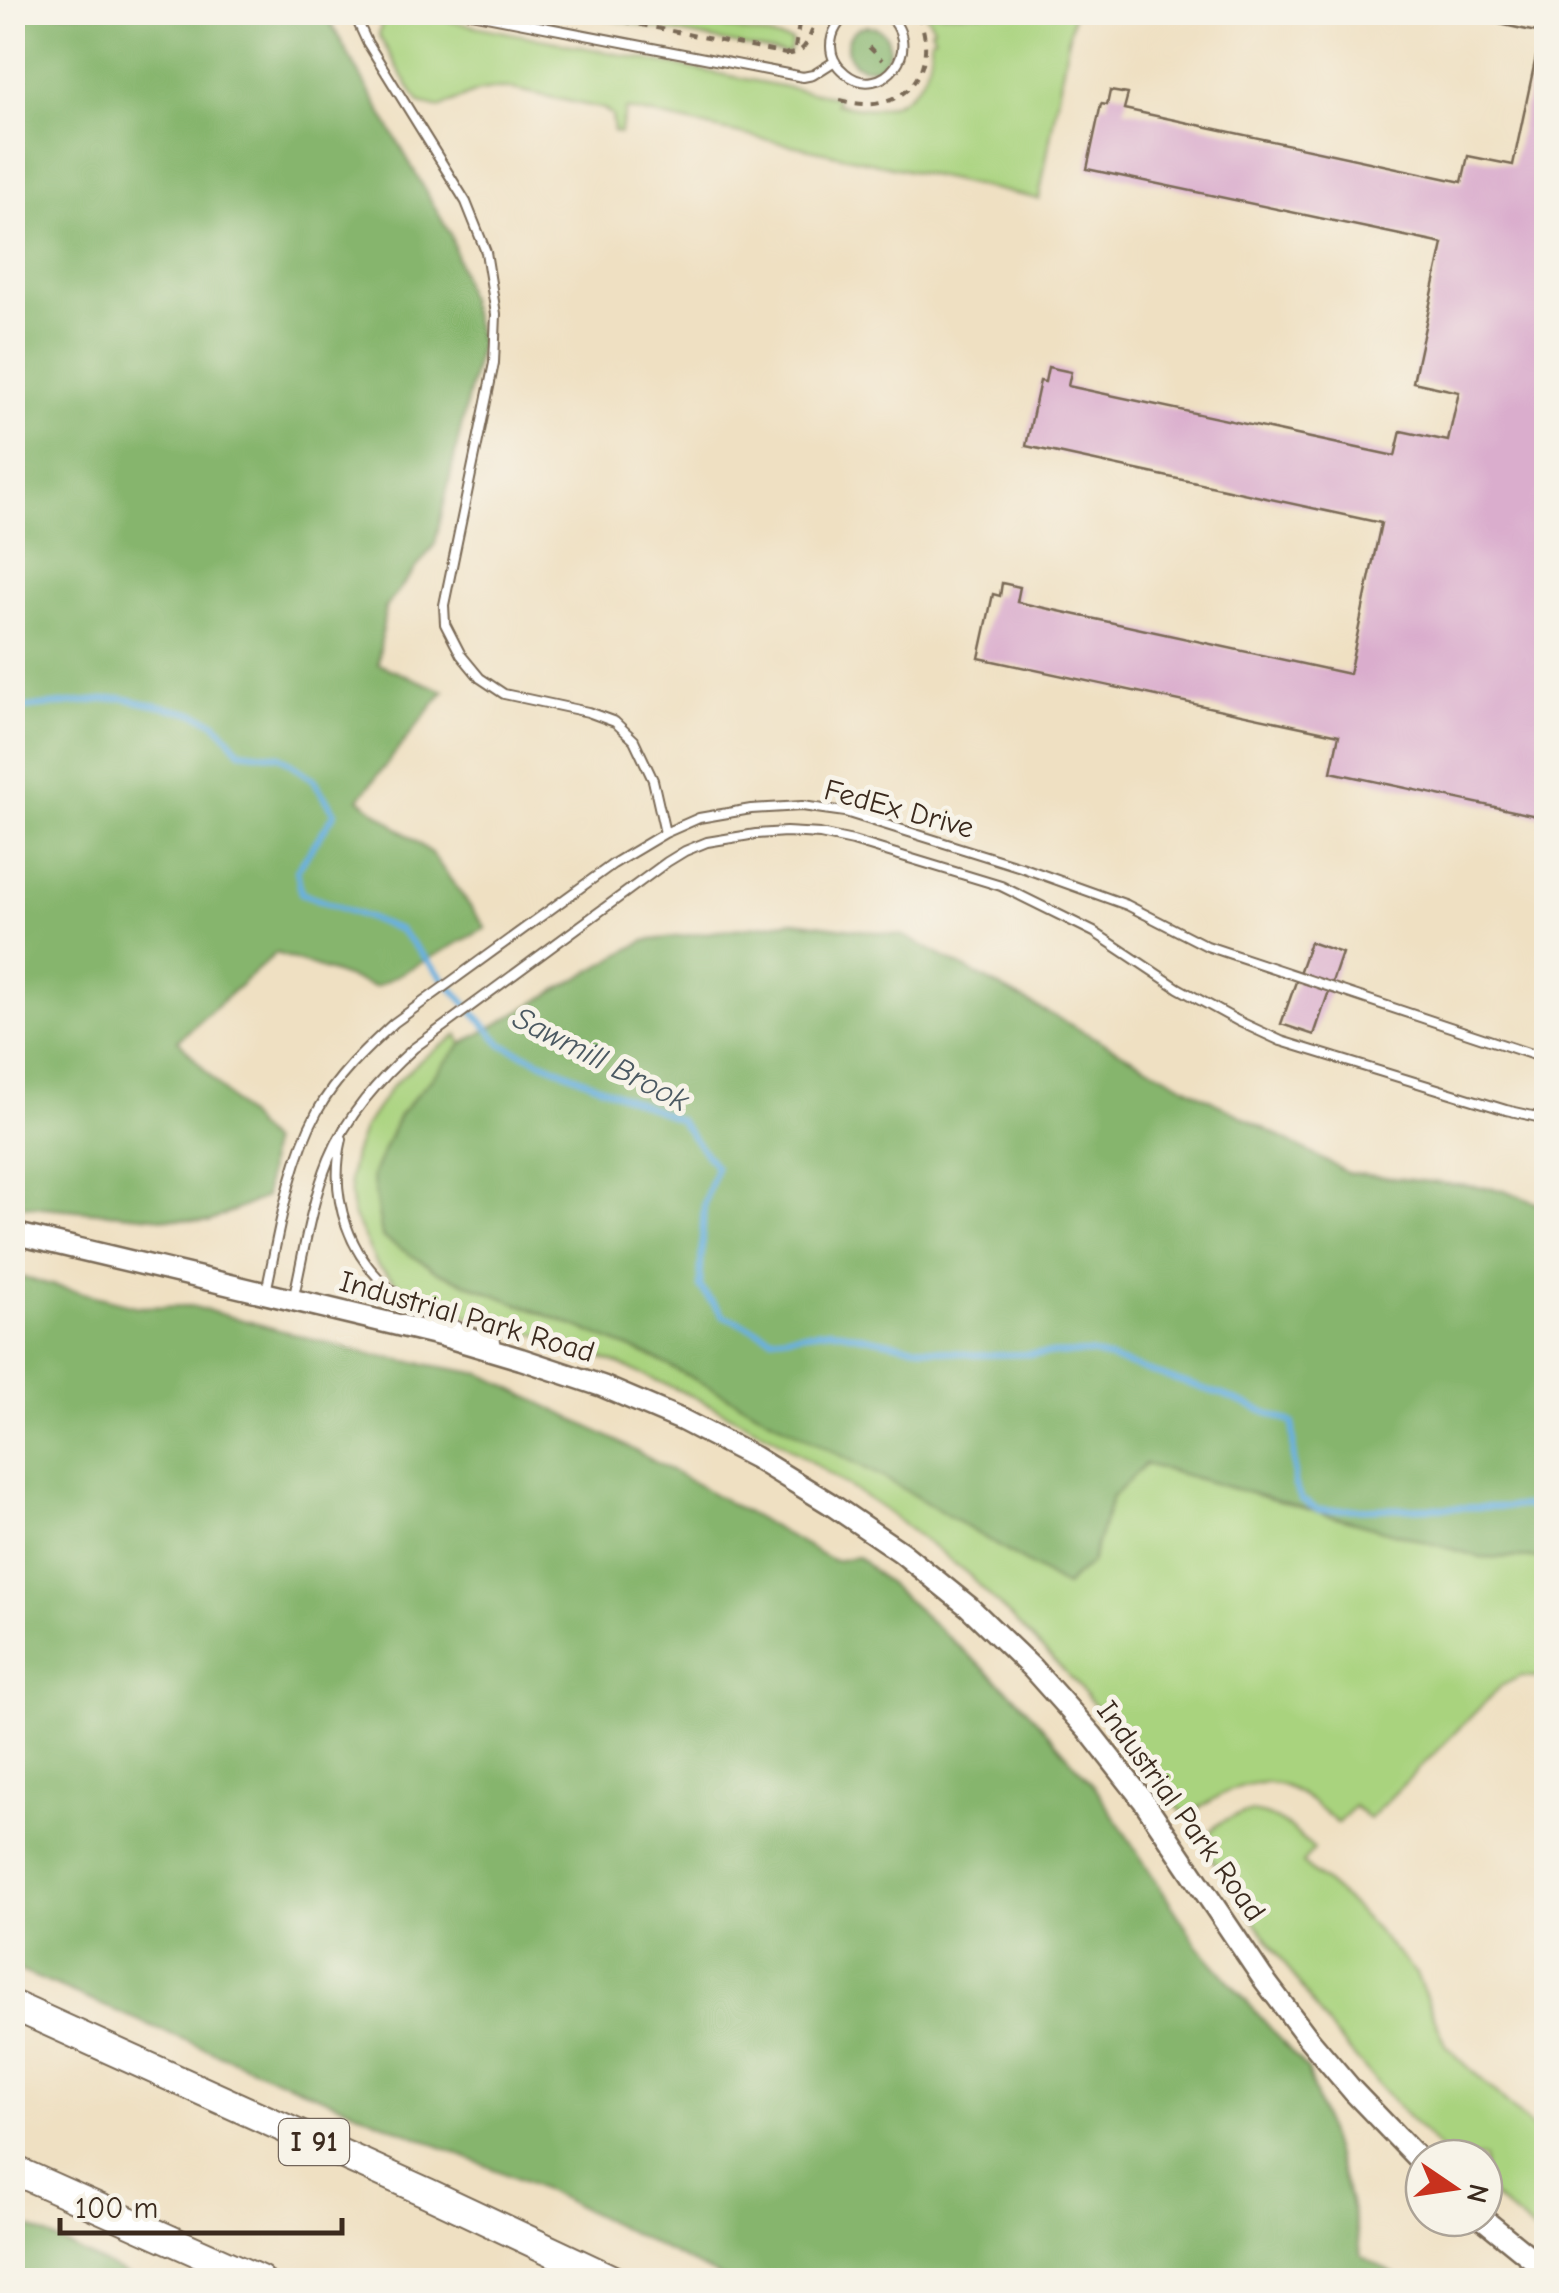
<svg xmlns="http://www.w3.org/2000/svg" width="1559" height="2293" viewBox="0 0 1559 2293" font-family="'Comic Neue',sans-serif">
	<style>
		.green { fill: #a9d37e; stroke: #727e4e; stroke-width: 2.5 }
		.forest { fill: #86b56d; stroke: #607046; stroke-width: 2.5 }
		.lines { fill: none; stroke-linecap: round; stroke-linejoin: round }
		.stream { stroke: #69b0e0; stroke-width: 6 }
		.building { fill: #daadcd }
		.service-casing { stroke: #7a6a57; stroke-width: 12 }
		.tertiary-casing { stroke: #7a6a57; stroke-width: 25 }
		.motorway-casing { stroke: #7a6a57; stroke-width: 32 }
		.path { stroke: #7a6a57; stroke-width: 4; stroke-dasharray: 8 8; stroke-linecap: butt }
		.service { stroke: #fff; stroke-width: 8 }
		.tertiary { stroke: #fff; stroke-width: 20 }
		.motorway { stroke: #fff; stroke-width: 28 }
		.labels { text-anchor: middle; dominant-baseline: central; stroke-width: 10; stroke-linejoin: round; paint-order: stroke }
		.shield { fill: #f7f3e8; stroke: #73665b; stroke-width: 2.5 }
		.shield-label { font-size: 28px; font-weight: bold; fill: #3b2a1e }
		.street-label { font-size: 30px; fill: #3b2a1e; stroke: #f7f3e8 }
		.water-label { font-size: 32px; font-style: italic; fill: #4b5962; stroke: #f7f3e8 }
	</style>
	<rect width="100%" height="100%" fill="#f7f3e8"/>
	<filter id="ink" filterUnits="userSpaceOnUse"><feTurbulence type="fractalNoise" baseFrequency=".01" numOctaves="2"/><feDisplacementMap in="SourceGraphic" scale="20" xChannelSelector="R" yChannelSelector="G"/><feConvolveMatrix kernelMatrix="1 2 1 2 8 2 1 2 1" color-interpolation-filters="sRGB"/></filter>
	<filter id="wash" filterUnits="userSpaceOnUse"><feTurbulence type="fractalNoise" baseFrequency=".0048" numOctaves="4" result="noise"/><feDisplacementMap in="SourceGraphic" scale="40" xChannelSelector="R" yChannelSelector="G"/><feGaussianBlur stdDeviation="2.25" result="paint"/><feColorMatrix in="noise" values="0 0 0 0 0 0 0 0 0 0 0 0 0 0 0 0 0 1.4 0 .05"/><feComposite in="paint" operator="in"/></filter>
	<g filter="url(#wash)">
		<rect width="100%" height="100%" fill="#efe0c2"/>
		<path class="green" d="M390,13H408L837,97L836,104C850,106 864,110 877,108C912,103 932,75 931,39L935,37L931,30L934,27L925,13H1073L1039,199L626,109L620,133L614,132L612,116L604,109L513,89H492L476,92L440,108L419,103L379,36C380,26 382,19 390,13Z
			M577,13H650L792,41L790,51L786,54Z
			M458,1035L462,1044L399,1115L438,1272L650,1356L890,1481L1065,1586L1091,1562L1111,1497L1145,1464L1481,1557L1546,1558V1678L1521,1676L1501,1686L1369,1819L1354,1806L1338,1824C1301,1792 1276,1768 1225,1793C1209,1801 1200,1811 1182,1812L1076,1683L968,1574L882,1508L773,1437L692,1396L621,1365L538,1335L436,1307L398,1284L377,1265L353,1215L349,1180L354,1154L364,1127L392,1086L422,1059Z
			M1252,1812C1282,1817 1292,1829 1314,1849L1302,1863L1353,1906L1416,1974L1447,2047L1546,2140V2241L1484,2190V2158H1449L1403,2112L1333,2033L1206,1851C1205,1824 1229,1816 1252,1812Z"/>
		<path class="forest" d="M12,13H325L451,236L480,343L435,544L385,608L378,664L444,691L359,799L431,853L486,928L375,987L276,953L178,1040L270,1143L265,1197L209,1222L20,1205L13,1200Z
			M847 47a21 21 0 1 1 42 0a21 21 0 1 1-42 0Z
			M794,921L904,936L1348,1173L1504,1190L1546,1207V1558L1481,1557L1145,1464L1112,1497L1091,1562L1065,1586L890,1481L650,1356L438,1272L382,1237L372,1176L399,1115L462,1044L644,941Z
			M12,1275L139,1307L191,1306L372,1355L482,1374L621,1443L834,1561L858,1557L1018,1699L1095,1787L1198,1946L1307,2070L1349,2198L1362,2256L1405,2280H727L544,2190L13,1968Z
			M12,2219H13L137,2280H13Z"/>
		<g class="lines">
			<path class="stream" d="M12,709L121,698L196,714L216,723L240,751L280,756L313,779L335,813L297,870L301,893L400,930L503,1045L679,1120L716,1167L704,1203L700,1287L723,1315L772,1337L831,1330L905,1345L975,1355L1091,1353L1223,1395L1293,1423L1294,1484L1301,1499L1318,1510L1546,1506"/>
		</g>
		<g id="blocks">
			<path class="building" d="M1498,12H1546V818L1331,772L1339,735L979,658L993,594L1000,596L1002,583L1020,587L1017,602L1349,674L1381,523L1026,446L1040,381L1045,382L1048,367L1071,372L1068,386L1395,456L1401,431L1448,441L1459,392L1413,382L1443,244L1087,169L1101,104L1107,105L1110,91L1128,94L1124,109L1462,182L1468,156L1513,165L1541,33L1495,23Z
				M1310,942L1342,953L1314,1035L1281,1024Z"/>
		</g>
	</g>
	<g filter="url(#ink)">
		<use href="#blocks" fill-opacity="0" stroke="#7a6a57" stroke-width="2.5"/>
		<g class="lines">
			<defs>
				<path id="service" d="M357,12L356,18L367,42L466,202L486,252L496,314L494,363L444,605L445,624L461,655L480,678L504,694L588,712L615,722L634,740L653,780L665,833
					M466,12L803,77L813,75L835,61
					M850,12C839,21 831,31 831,46C831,57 836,66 845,73C882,104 929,45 884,12
					M342,1139C328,1197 349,1260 399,1296C427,1317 464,1328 496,1342
					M266,1292C279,1232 288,1166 317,1112C336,1077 366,1049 394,1023L613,864L665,833L699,818L751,809L802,806L845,812L1021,867L1127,905L1207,946L1546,1059
					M294,1296C304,1251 311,1203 329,1159C347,1115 379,1080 414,1048L667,862L685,851L707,842L756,834L786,832L820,834L853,841L1001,886L1094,932L1178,988L1238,1021L1281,1041L1506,1110L1546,1119"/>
				<path id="tertiary" d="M12,1233L440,1335L521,1359L602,1386L682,1420L754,1457L829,1503L901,1552L969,1607L1032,1668L1092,1735L1143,1800L1262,1977L1308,2038L1353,2091L1424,2165
					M1482,2218L1546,2270"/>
				<path id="motorway" d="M12,2005L428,2193L613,2280
					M12,2169L260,2280"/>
			</defs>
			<use href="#service" class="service-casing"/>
			<use href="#tertiary" class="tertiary-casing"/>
			<use href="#motorway" class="motorway-casing"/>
			<path class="path" d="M577,12L786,54L795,48L801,12
				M869,47L882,60
				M786,54C810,55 810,30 819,12
				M840,100C853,103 867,106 880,103C923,95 936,47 916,12"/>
			<use href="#service" class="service"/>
			<use href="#tertiary" class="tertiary"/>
			<use href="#motorway" class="motorway"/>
		</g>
	</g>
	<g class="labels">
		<rect class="shield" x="279" y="2119" width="70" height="46" rx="8"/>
		<g class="shield-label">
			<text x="314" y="2142">I 91</text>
		</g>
		<g class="street-label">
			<text transform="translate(899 809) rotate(15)">FedEx Drive</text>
			<text transform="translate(467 1317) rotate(16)">Industrial Park Road</text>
			<text transform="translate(1181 1811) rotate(54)">Industrial Park Road</text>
		</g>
		<g class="water-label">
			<text transform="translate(601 1059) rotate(27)">Sawmill Brook</text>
		</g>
	</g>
	<rect width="1559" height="2293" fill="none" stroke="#f7f3e8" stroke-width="50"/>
	<g transform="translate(1454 2188) rotate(103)"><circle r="48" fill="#f7f3e8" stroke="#aca397" stroke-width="2.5"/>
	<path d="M0-8L18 38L0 25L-18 38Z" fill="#c8321e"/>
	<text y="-15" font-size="28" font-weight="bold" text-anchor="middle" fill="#3b2a1e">N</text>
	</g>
	<path d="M60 2218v15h282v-15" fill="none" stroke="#3b2a1e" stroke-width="5"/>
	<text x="75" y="2218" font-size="30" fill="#3b2a1e" stroke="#f7f3e8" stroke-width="8" paint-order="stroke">100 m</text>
</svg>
